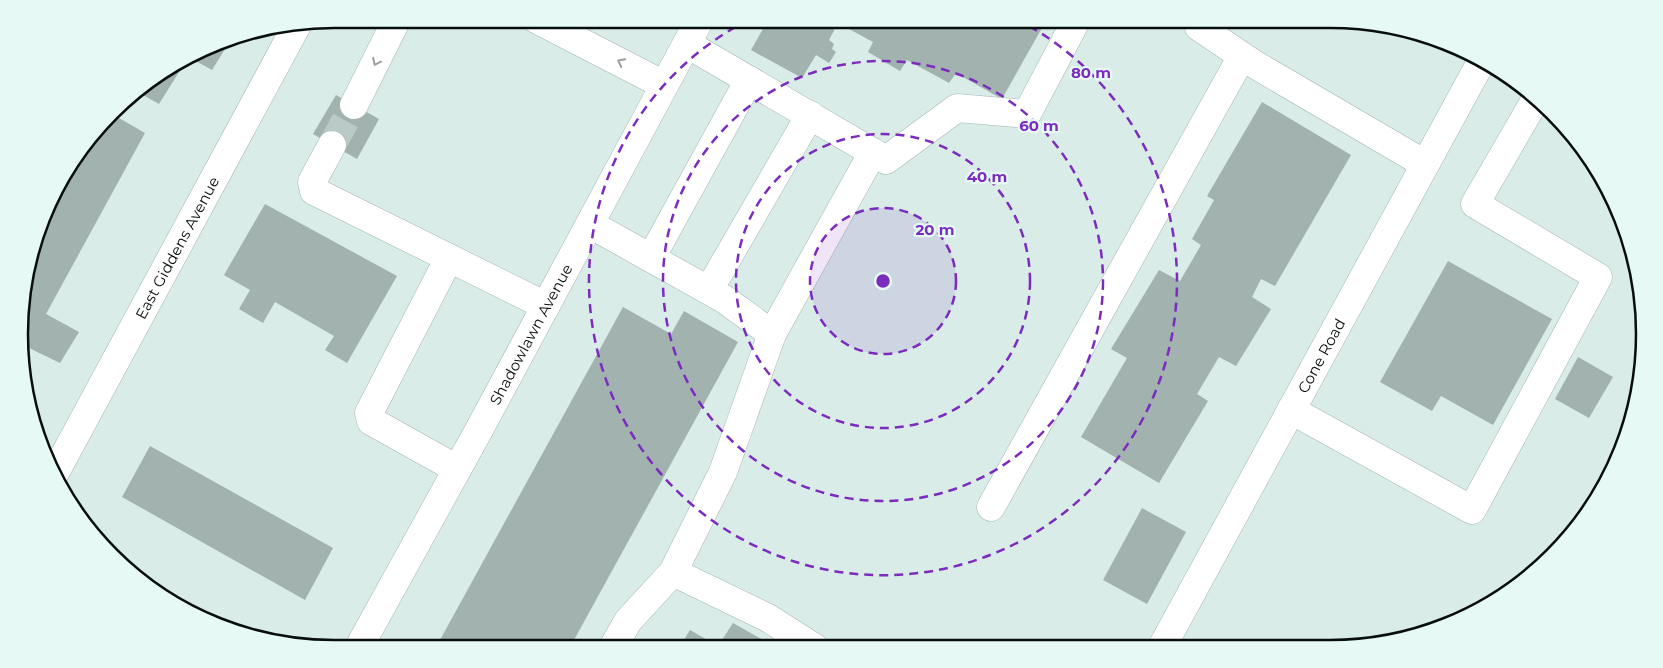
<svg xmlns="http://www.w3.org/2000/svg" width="1663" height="668" viewBox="0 0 1663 668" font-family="Montserrat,sans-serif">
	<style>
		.building { fill: #a1b2af }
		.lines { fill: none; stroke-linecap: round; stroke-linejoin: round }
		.minor-tunnel { stroke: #bacbc7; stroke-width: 28; stroke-dasharray: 28 14; stroke-linecap: butt }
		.minor-casing { stroke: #a4b6b2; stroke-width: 29 }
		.minor { stroke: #fff; stroke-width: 28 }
		.oneway { stroke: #9c9f9e }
		.ring { fill: none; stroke: #7b2cbf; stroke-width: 2.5; stroke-dasharray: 9 6 }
		.labels { text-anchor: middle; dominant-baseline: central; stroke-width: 4.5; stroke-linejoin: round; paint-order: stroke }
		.street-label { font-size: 15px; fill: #080e0d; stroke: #e7f9f5 }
		.rim { fill: none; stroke: #080e0d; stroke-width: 2.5 }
		.centre { fill: #7b2cbf; stroke: #e7f9f5; stroke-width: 2.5 }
		.ring-label { font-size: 15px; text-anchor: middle; font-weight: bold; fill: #7b2cbf; stroke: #e7f9f5; stroke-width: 4.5; stroke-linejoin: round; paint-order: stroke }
	</style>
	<rect width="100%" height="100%" fill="#d9ece8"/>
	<path class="building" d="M751,19H1047L1002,99L956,73L949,83L907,60L900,71L868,52L873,42L838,23L829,40L834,44L832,49L836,52L829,63L816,55L802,78L751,50L764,27Z
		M233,36L212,70L192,59L232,36Z
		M184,64L159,104L136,91L162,76Z
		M336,95L379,119L357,159L313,134Z
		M1262,102L1351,155L1275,286L1261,279L1252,297L1271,309L1236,366L1219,357L1197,394L1208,401L1159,483L1081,437L1127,358L1111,349L1159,270L1180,281L1201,245L1192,239L1214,200L1207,196Z
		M112,114L145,133L46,314L79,332L60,363L27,347L24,354L21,293L61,177Z
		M265,204L397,276L347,363L325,350L334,336L275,302L263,323L239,309L250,290L224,275Z
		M1448,261L1552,319L1493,425L1441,396L1432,411L1380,382Z
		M623,307L671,334L684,311L738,342L569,649H435Z
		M1578,357L1613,377L1589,418L1555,399Z
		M150,446L333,548L305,600L122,497Z
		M1142,508L1186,532L1147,604L1103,580Z
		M733,623L777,648H679L690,630L718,646Z"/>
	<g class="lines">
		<path class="minor-tunnel" d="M332,145L354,105"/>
		<defs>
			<g id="minor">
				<path d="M536,19L664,85"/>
				<path d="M1197,19L1199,27L1254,64L1425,164"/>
				<path d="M687,44L886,160L957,108L1027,114L1077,19"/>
				<path d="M354,105L397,19"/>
				<path d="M332,145L312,182L314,191L546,306"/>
				<path d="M590,224L724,299L772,334L723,472L673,572L768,618L815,648"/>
				<path d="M449,258L369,413L371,421L457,469"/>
				<path d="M651,258L749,80"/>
				<path d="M709,290L810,115"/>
				<path d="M772,334L873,152"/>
				<path d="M1291,410L1472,510L1598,277L1475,204L1537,97"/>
				<path id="s1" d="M56,471L297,25"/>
				<path d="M991,507L1242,56"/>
				<path id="s2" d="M1162,647L1480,64"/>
				<path id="s3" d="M358,649L480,428L700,19"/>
				<path d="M612,649L628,621L673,572"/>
			</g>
		</defs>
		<use href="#minor" class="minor-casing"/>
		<use href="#minor" class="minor"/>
	</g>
	<defs><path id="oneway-chevron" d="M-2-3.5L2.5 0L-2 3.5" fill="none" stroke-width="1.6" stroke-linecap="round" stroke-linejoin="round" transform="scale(1.25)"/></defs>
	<g class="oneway">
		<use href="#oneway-chevron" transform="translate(376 62) rotate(116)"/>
		<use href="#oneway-chevron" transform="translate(621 62) rotate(-153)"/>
	</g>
	<circle cx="883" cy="281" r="73" fill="#7b2cbf" fill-opacity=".12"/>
	<g class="ring">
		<circle cx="883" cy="281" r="73"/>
		<circle cx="883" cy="281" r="147"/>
		<circle cx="883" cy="281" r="220"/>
		<path d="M1016 19A294 294 0 1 1 750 19"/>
	</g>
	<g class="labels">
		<g class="street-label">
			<text stroke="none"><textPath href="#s1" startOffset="254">East Giddens Avenue</textPath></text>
			<text stroke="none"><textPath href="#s3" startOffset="359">Shadowlawn Avenue</textPath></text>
			<text stroke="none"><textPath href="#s2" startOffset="332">Cone Road</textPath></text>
		</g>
	</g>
	<path d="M0 0H1663V668H0ZM334 28H1330A306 306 0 0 1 1636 334V334A306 306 0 0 1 1330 640H334A306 306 0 0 1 28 334V334A306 306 0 0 1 334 28Z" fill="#e7f9f5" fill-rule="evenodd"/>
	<path class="rim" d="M334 28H1330A306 306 0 0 1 1636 334V334A306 306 0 0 1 1330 640H334A306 306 0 0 1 28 334V334A306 306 0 0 1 334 28Z"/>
	<circle cx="883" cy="281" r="8" class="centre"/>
	<g class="ring-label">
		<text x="1091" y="78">80 m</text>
		<text x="1039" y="131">60 m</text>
		<text x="987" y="182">40 m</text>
		<text x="935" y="235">20 m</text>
	</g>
</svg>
